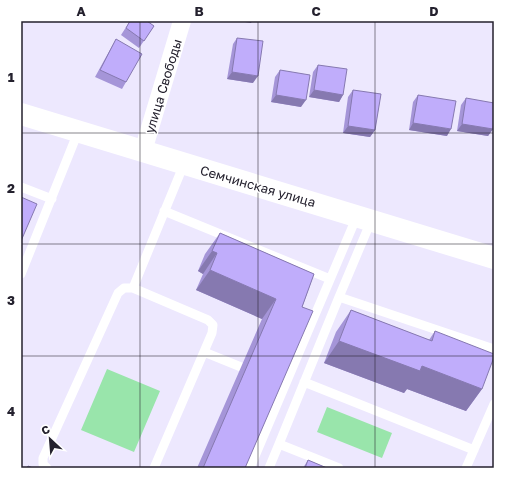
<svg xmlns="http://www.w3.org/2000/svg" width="515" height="489" viewBox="0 0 515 489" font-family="'Golos Text',sans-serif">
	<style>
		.green { fill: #99e5ab }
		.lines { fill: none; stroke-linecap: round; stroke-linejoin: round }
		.service { stroke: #fff; stroke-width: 9 }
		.minor { stroke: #fff; stroke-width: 18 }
		.tertiary { stroke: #fff; stroke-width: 22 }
		.wall { fill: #a595d8 }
		.shaded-wall { fill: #8679b0 }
		.building { fill: #c0adfb; stroke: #8679b0 }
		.grid { fill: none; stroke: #24212e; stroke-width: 1; stroke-opacity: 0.55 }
		.labels { text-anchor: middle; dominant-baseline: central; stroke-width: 3; stroke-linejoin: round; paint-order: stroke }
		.street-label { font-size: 13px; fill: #24212e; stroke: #fff }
		.neatline { fill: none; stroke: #24212e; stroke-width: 1.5 }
		.grid-label { font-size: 13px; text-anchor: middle; font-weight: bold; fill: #24212e }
	</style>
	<rect width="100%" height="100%" fill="#ede8fe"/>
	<path class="green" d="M107,369L160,391L134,452L81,430Z
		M327,407L392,433L382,458L317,432Z"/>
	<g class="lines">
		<path class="service" d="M21,187L52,199
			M164,211L330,279
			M371,221L339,297L494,349
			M21,274L78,132
			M133,288L184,164
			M204,352L241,367
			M304,382L474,450
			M47,468L43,464V458L118,293L124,288H133L208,320L213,325L212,333L154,468
			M250,468L357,216
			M269,468L279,444
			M339,468L279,444L339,297
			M466,468L494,404"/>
		<path class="minor" d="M143,151L182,21"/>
		<path class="tertiary" d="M21,114L494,258"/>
	</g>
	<path class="wall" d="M130,21H147L154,26L139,48L121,35Z
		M237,38L253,83L227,79L233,44Z
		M116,39L126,82L122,89L95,77L112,46Z
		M318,65L343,95L339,102L309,97L313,72Z
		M280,70L301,107L271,102L275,77Z
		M353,90L375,130L370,137L343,133L348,97Z
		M418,95L447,136L409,130L413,102Z
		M466,98L493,129L488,136L457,131L461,105Z
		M220,233L314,274L245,468H197L262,319L196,290L203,274L198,271L205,254Z
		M351,310L429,340L435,331L482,389L466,411L407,389L404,393L324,363L336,332Z
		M308,460L327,468H303Z"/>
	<path class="shaded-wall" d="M239,21H252L251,23Z
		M232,72L258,76L253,83L227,79Z
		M314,90L343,95L339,102L309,97Z
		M276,95L306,100L301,107L271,102Z
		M413,123L451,129L447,136L409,130Z
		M462,124L493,129L488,136L457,131Z
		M348,126L375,130L370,137L343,133Z
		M212,251L217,253L203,274L198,271Z
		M210,270L276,299L262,319L196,290Z
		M339,341L422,366L482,389L466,411L407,389L404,393L324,363Z"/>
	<path class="building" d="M130,21H147L154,26L144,41L126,28Z
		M237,38L263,41L258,76L232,72Z
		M116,39L142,54L126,82L100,70Z
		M318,65L347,69L343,95L314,90Z
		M280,70L310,75L306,100L276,95Z
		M353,90L381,94L375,130L348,126Z
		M418,95L456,101L451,129L413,123Z
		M466,98L494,103V121L493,129L462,124Z
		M21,197L37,204L21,241Z
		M220,233L314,274L302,307L313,311L245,468H203L276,299L210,270L217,253L212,251Z
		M351,310L432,341L435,331L494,354V357L482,389L422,366L420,371L339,341Z
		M308,460L327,468H305Z
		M28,466L33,468H27Z"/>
	<path class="grid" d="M140,21V468M258,21V468M375,21V468M21,133H494M21,244H494M21,356H494"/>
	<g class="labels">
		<g class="street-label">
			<text transform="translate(163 86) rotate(-73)">улица Свободы</text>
			<text transform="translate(258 186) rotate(16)">Семчинская улица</text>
		</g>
	</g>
	<rect width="515" height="489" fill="none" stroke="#ffffff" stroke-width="44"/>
	<g transform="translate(50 439) rotate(334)" stroke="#ffffff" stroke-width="3" paint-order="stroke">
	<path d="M0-3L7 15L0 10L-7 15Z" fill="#24212e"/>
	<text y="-6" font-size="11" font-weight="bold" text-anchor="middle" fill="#24212e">С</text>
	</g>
	<rect x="22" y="22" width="471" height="445" class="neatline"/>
	<g class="grid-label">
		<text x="81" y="16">A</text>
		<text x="199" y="16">B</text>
		<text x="316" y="16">C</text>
		<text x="434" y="16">D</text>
		<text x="11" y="82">1</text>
		<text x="11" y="193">2</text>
		<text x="11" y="305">3</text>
		<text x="11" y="416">4</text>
	</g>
</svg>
